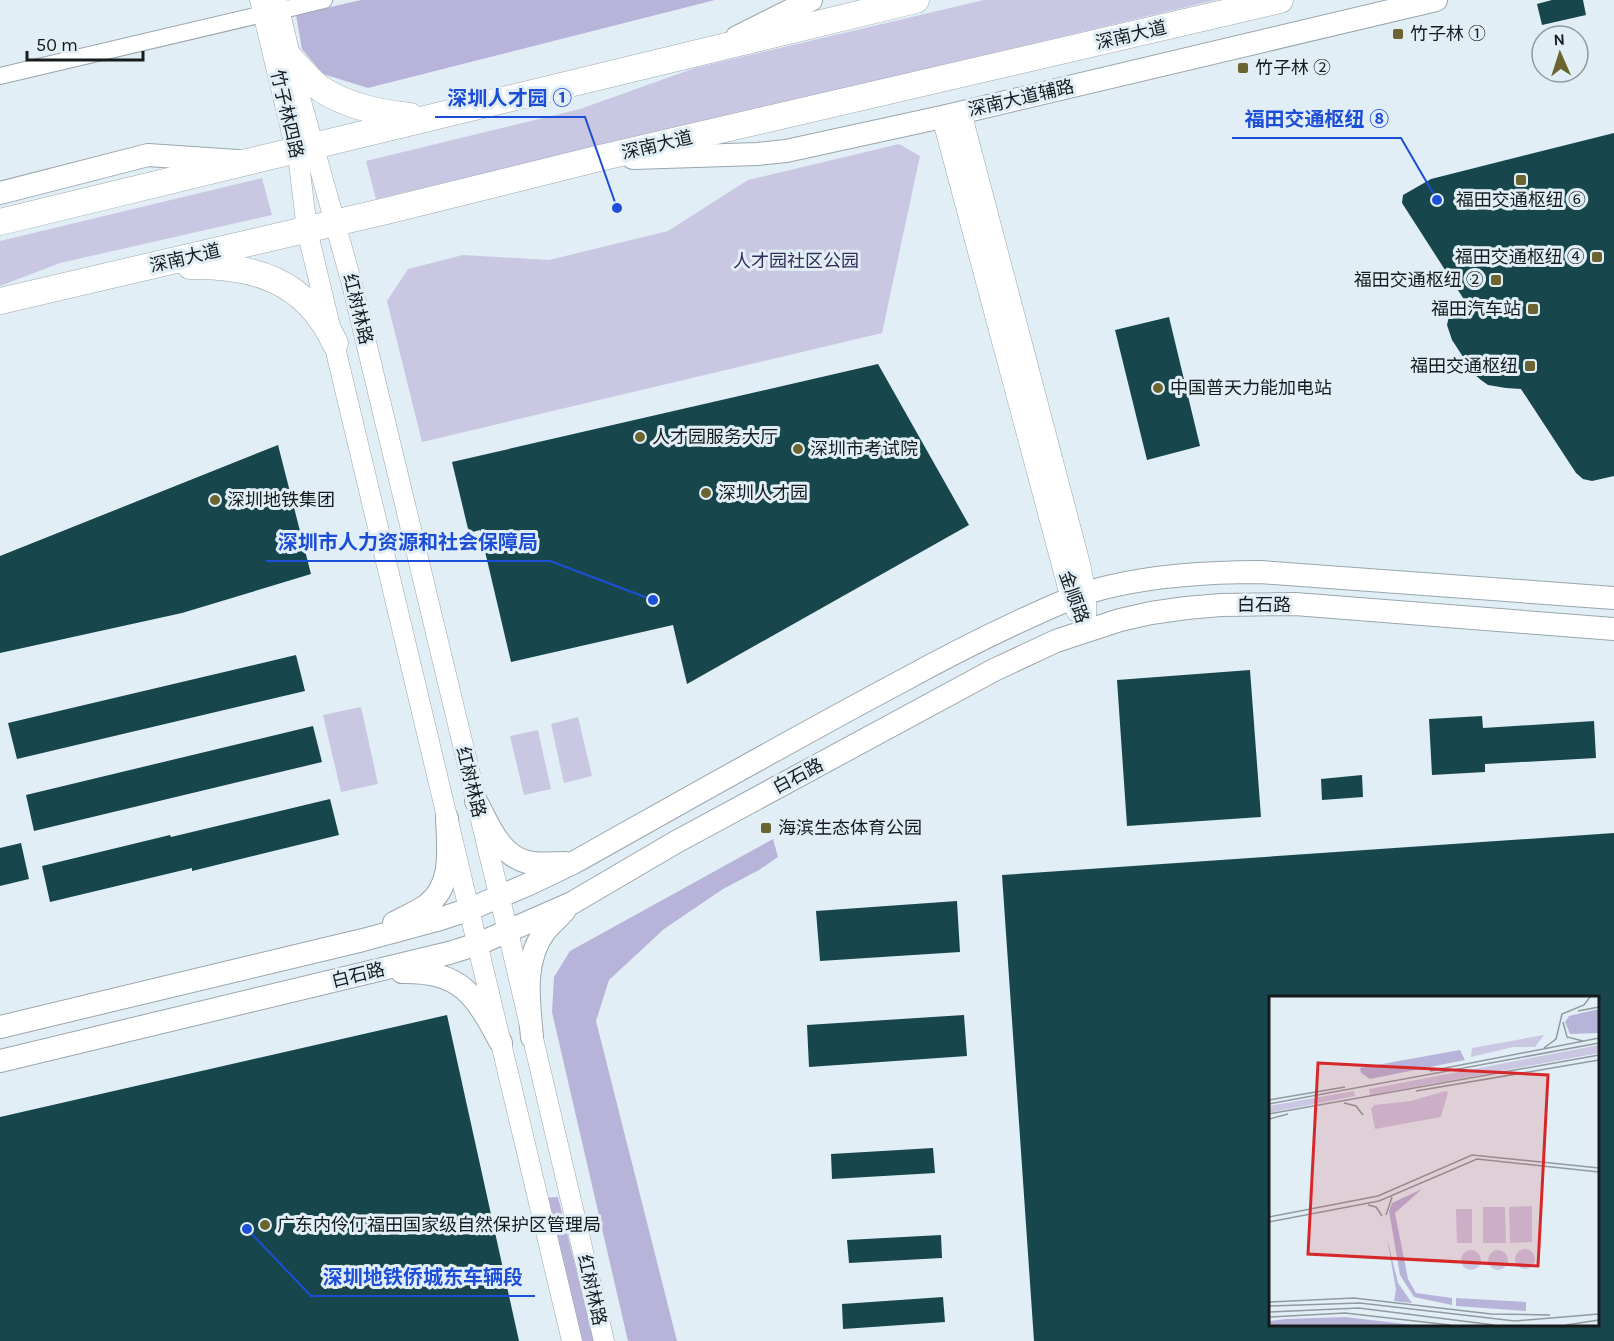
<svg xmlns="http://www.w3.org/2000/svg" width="1614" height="1341" viewBox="0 0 1614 1341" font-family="Karla,'Noto Sans SC',sans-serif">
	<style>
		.green { fill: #cac7e2 }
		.forest { fill: #b8b4d9 }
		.building { fill: #17474d; fill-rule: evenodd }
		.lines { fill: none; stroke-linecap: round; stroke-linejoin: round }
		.minor-casing { stroke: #9aa6ae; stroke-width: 18 }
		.tertiary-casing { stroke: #9aa6ae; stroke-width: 21 }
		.secondary-casing { stroke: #9aa6ae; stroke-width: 24 }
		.primary-casing { stroke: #9aa6ae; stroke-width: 27 }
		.minor { stroke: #fff; stroke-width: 16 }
		.tertiary { stroke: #fff; stroke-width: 20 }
		.secondary { stroke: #fff; stroke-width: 22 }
		.primary { stroke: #fff; stroke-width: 26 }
		.poi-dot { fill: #6c6430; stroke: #e1eef6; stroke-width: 2 }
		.labels { text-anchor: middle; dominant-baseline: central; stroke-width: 6; stroke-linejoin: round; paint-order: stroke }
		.poi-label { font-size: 18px; fill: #161b1d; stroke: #e1eef6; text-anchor: start }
		.street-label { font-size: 18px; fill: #161b1d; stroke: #e1eef6 }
		.park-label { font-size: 18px; fill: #352d5c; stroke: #e1eef6 }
		.inset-road { fill: none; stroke: #909a9f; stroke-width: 1.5 }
		.view { fill: #d62828; fill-opacity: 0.15; stroke: #d62828; stroke-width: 3 }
		.inset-edge { fill: none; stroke: #161b1d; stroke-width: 3 }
		.leader { fill: none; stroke: #1d4ed8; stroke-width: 2 }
		.callout-dot { fill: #1d4ed8; stroke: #e1eef6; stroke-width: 2 }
		.callout-label { font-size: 20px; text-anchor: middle; font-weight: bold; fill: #1d4ed8; stroke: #e1eef6; stroke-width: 6; stroke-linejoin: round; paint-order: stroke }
	</style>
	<rect width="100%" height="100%" fill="#e1eef6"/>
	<path class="green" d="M984,0H1216L376,199L366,161L580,109L695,68Z
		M899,144L920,156L882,333L422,442L387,301L408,269L463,255L549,260L668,231L748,180Z
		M262,178L272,215L60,263L0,286V241Z
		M361,707L378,784L341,792L323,715Z
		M578,717L592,776L564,783L551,724Z
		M538,730L551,789L524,795L510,736Z"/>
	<path class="forest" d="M361,0H715L368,88L323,74L302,49L296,15Z
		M773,839L778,857L759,870L723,889L664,929L609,980L596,1021L677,1341H628L552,1012L554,977L570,951Z
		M558,1197L594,1341H579L544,1198Z"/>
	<path class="building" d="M1552,0H1583L1586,15L1542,25L1537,4Z
		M1614,133V476L1592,481L1583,479L1576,473L1521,389L1506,388L1488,385L1481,380L1475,375L1452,340L1447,325L1450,312L1454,307L1465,301L1402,203L1403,195L1431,179Z
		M1169,317L1200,446L1147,460L1115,330Z
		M878,364L969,525L687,684L673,625L511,662L480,530L469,533L452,462Z
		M278,445L311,574L182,613L0,653V556Z
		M296,655L305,691L17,759L8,723Z
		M1250,670L1261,817L1127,826L1117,680Z
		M1482,716L1483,728L1594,721L1596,758L1485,764V772L1432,775L1429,719Z
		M313,726L322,762L34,831L26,795Z
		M1362,775L1363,797L1322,800L1321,779Z
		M330,799L339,835L192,871V868L50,902L42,866L170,835L171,837Z
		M1614,833V1341H1034L1002,875ZM1270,998H1598V1324H1270Z
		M21,843L29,879L0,886V848Z
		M957,901L960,952L820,961L816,911Z
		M447,1015L519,1341H0V1117Z
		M964,1015L967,1056L809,1067L807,1025Z
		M933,1148L935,1173L832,1179L831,1154Z
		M941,1235L942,1258L849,1263L847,1240Z
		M943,1297L945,1322L843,1329L842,1304Z"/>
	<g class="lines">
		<defs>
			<path id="minor" d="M279,11L324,0
				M0,76L263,14"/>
			<path id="tertiary" d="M260,0L299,163L307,230L572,1341
				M277,0L299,94L352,284L508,932L604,1341
				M961,112L1080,564L1086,594V631
				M942,117L1071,599L1077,612"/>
			<path id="secondary" d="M737,37L811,0
				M633,158L757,154L786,151L942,117L1436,0
				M0,193L148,155L237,161
				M476,801C488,823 499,855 527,862C539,865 553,863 565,863
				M394,923C405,917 417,912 427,905C454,885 448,847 447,818
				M402,972C462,971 475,995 501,1043
				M0,1027L363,940L437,920L470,909L529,884L573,863C682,802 791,740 902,681C944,658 987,636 1031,616C1057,604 1084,592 1112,586C1160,575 1211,572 1260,572L1614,598
				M532,1037C529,1002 522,962 545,931C551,924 559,917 565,910
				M0,1061L449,953L478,944L572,903L676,842L994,670L1056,641L1120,620L1151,613L1186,608L1221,605L1295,604L1614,629"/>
			<path id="primary" d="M291,59C300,69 310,81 321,89C347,106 380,113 410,116
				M0,222L916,0
				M190,266C255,265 306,281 335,343
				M0,301L386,211L600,158L1280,0"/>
		</defs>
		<use href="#minor" class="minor-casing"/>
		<use href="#tertiary" class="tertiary-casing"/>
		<use href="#secondary" class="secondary-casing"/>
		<use href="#primary" class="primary-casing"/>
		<use href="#minor" class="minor"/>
		<use href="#tertiary" class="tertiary"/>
		<use href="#secondary" class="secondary"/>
		<use href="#primary" class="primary"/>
	</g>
	<g class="poi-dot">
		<rect x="1392" y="28" width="12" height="12" rx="3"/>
		<rect x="1237" y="62" width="12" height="12" rx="3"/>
		<rect x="1515" y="174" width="12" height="12" rx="3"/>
		<rect x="1591" y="251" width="12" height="12" rx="3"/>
		<rect x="1490" y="274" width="12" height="12" rx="3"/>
		<rect x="1527" y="303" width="12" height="12" rx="3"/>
		<rect x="1524" y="360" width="12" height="12" rx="3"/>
		<circle cx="1158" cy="388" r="6"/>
		<circle cx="640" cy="437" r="6"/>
		<circle cx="798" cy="449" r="6"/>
		<circle cx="706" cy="493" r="6"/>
		<circle cx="215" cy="500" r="6"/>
		<rect x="760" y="822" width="12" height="12" rx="3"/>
		<circle cx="265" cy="1225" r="6"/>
	</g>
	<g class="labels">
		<g class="poi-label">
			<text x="1410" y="34">竹子林 ①</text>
			<text x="1255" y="68">竹子林 ②</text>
			<text x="1521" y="200" text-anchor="middle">福田交通枢纽 ⑥</text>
			<text x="1585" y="257" text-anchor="end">福田交通枢纽 ④</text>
			<text x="1484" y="280" text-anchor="end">福田交通枢纽 ②</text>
			<text x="1521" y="309" text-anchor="end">福田汽车站</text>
			<text x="1518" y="366" text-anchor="end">福田交通枢纽</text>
			<text x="1170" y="388">中国普天力能加电站</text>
			<text x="652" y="437">人才园服务大厅</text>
			<text x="810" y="449">深圳市考试院</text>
			<text x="718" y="493">深圳人才园</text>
			<text x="227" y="500">深圳地铁集团</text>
			<text x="778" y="828">海滨生态体育公园</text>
			<text x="277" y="1225">广东内伶仃福田国家级自然保护区管理局</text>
		</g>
		<g class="street-label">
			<text transform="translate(1131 35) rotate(-13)">深南大道</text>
			<text transform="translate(1021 98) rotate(-13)">深南大道辅路</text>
			<text transform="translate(287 114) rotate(77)">竹子林四路</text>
			<text transform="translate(657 145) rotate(-13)">深南大道</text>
			<text transform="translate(185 258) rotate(-13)">深南大道</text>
			<text transform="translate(358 309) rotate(76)">红树林路</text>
			<text transform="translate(1074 597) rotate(70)">金顺路</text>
			<text x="1264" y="605">白石路</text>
			<text transform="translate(798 776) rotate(-28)">白石路</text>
			<text transform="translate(471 782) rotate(76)">红树林路</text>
			<text transform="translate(358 975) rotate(-14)">白石路</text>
			<text transform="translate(592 1290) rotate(77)">红树林路</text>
		</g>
		<g class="park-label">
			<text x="796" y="261">人才园社区公园</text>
		</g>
	</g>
	<g transform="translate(1269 996)">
		<rect width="330" height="330" fill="#e1eef6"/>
		<path d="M275,39L266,51H244L202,61L203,52ZM330,49V57L101,99L100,93ZM85,95L86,100L0,117V110ZM176,95L179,96L172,121L106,133L102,113L105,109L142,105ZM263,210V246L241,247L240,211ZM214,211H236L237,247H214ZM187,213H203V247H188ZM246 263a10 10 0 1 1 20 0a10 10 0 1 1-20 0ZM219 264a10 10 0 1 1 20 0a10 10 0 1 1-20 0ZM192 264a10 10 0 1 1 20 0a10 10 0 1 1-20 0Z" fill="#cac7e2"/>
		<path d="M330,13V37L301,38L296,26L300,20ZM191,54L196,64L101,83L92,77L91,72ZM153,193L126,217L139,283L147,297L183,302V309L145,301L131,279L120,215L123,207ZM118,242L129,287L143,307L125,305L127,294ZM187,302L257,306V315L187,310ZM76,321L145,329H0V325L17,323Z" fill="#b8b4d9"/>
		<path class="inset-road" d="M309,15L330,11M294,26L298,41L314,45M275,52L287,43L293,18L315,9L321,1M161,75L330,42M147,95L330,64M0,104L76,91M75,107L87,110L94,119M0,108L330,47M0,118L330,59M0,123L19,118M99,209L107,211L113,220M117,219L123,201M0,221L109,200L203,159L330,172M0,226L110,205L208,163L330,176M0,306L85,302L222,318L281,319M0,310L91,307L246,325L330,318M0,316L90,312L225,329M0,321L76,317L181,329M297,329L330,324"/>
		<path class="view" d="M49,67L279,79L269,270L39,258Z"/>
		<rect width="330" height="330" class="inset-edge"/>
	</g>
	<path class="leader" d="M617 208L585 117H435M1437 200L1401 138H1232M653 600L550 561H266M247 1229L311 1296H535"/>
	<g class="callout-dot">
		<circle cx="617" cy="208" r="6"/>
		<circle cx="1437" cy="200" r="6"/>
		<circle cx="653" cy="600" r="6"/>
		<circle cx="247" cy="1229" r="6"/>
	</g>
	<g class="callout-label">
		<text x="510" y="105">深圳人才园 ①</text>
		<text x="1317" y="126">福田交通枢纽 ⑧</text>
		<text x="408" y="549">深圳市人力资源和社会保障局</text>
		<text x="423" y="1284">深圳地铁侨城东车辆段</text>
	</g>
	<g transform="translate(1560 54) rotate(357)"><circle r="28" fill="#e1eef6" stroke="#909a9f" stroke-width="1.5"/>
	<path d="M0-4.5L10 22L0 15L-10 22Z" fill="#6c6430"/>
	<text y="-9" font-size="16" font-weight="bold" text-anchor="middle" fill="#161b1d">N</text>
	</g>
	<path d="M27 51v9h116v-9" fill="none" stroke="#161b1d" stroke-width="3"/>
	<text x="36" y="51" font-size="18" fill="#161b1d" stroke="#e1eef6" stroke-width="4.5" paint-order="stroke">50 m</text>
</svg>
